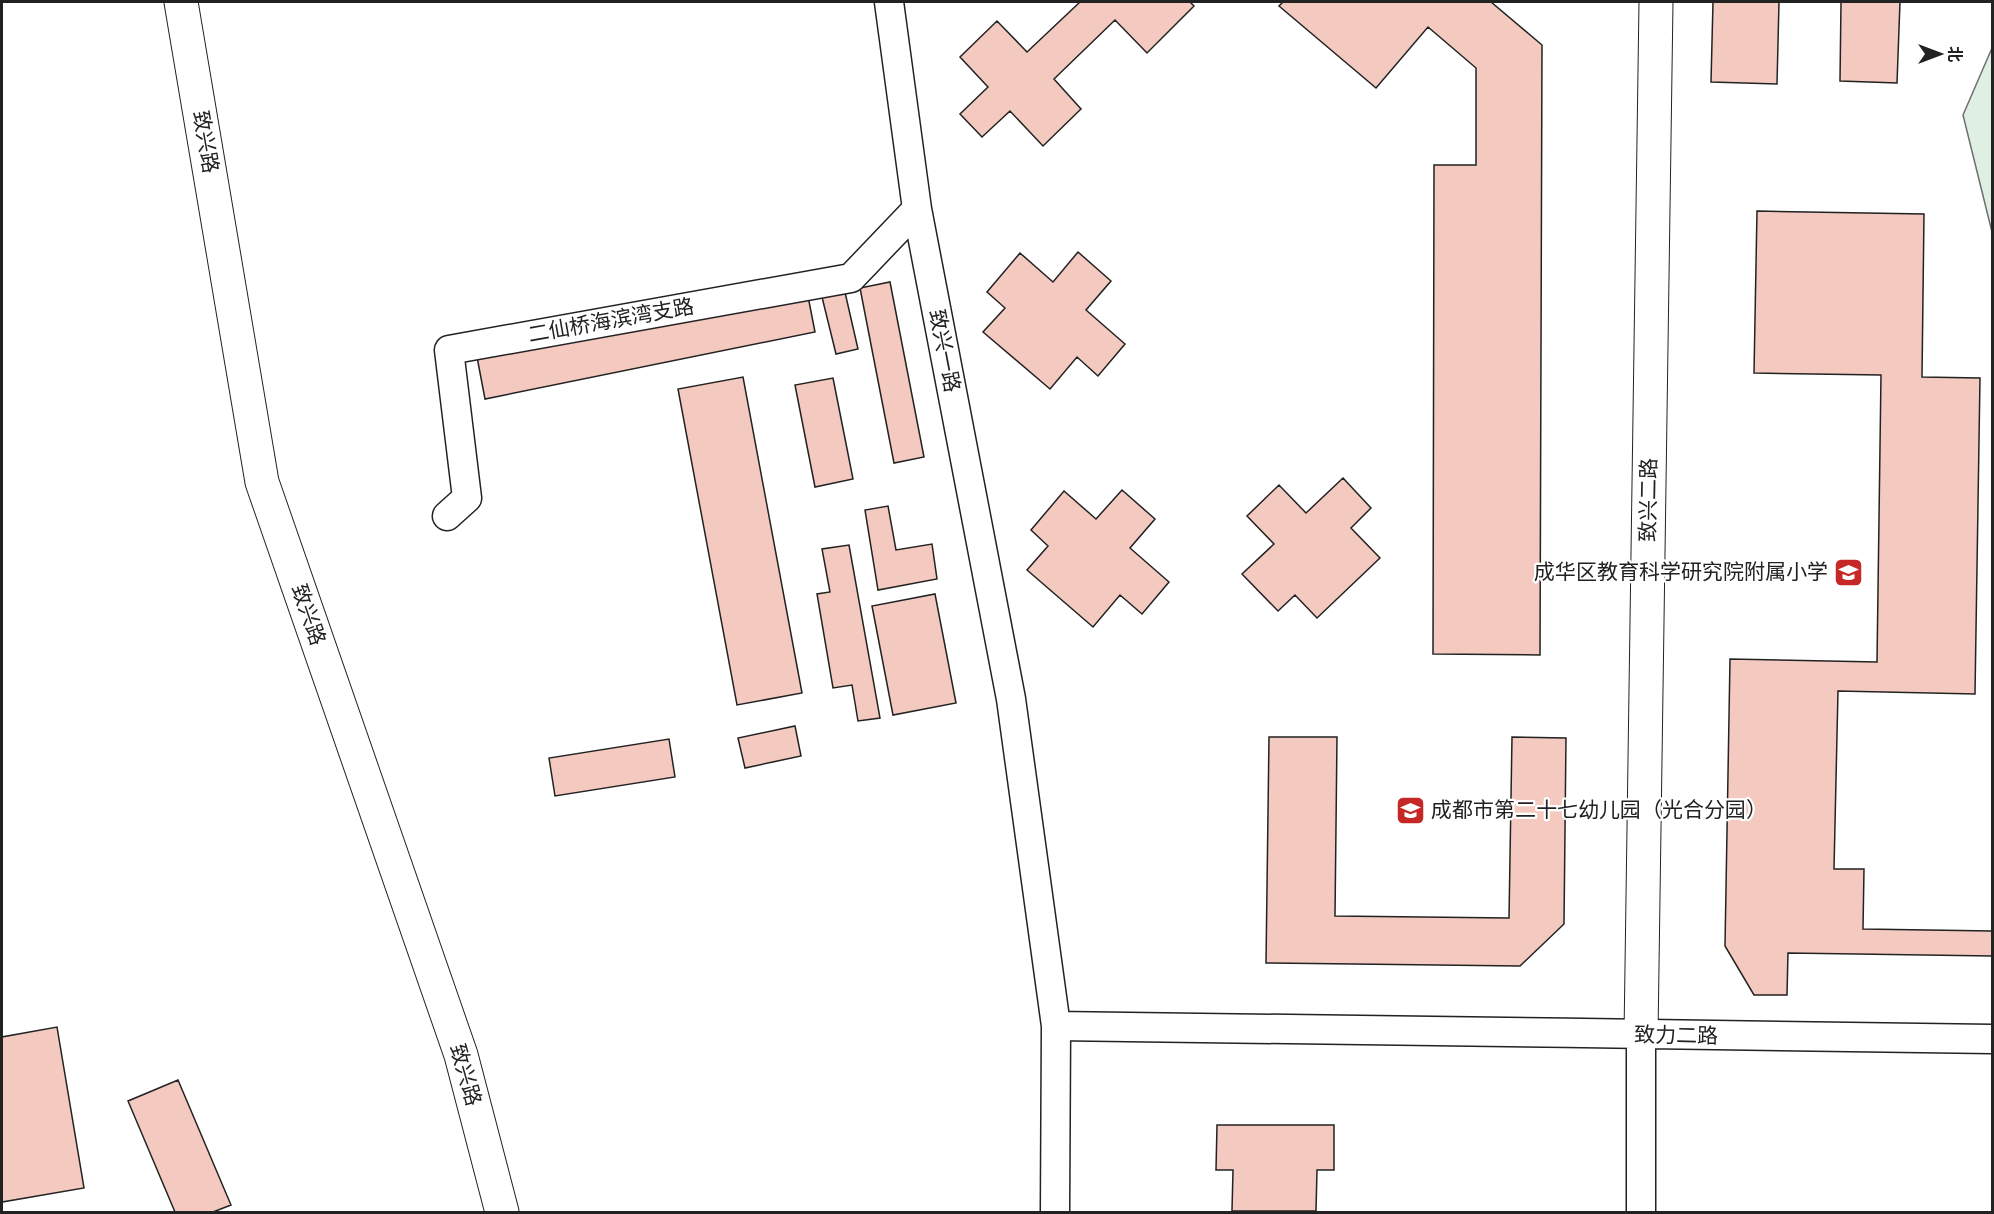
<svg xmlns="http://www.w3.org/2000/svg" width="1994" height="1214" viewBox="0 0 1994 1214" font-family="'Varela Round','Noto Sans SC',sans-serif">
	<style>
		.green { fill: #e0efe3; stroke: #6f6f6f; stroke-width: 1.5 }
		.building { fill: #f3c9c0; stroke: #222; stroke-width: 1.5 }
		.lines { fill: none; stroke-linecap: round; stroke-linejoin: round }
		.minor-casing { stroke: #222; stroke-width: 31 }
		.tertiary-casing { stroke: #222; stroke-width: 35 }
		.minor { stroke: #fff; stroke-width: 28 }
		.tertiary { stroke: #fff; stroke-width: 33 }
		.labels { text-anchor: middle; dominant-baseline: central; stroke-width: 4.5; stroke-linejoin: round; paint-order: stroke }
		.street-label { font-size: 21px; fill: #222; stroke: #fff }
		.poi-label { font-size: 21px; fill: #222; stroke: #fff; text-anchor: end }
	</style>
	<rect width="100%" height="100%" fill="#fff"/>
	<path class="green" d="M1992,48V232L1963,115Z"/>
	<path class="building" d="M1080,2H1190L1194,6L1147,53L1115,20L1054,79L1081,109L1043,146L1010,111L982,137L960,114L988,87L960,57L997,21L1027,52Z
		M1283,2H1491L1542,45L1540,655L1433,654L1434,165H1476V68L1428,27L1376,88L1279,6Z
		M1713,2H1779L1777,84L1711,82Z
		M1841,2H1900L1897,83L1840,81Z
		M1757,211L1924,214L1922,377L1980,378L1975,694L1838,691L1834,869H1864L1863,929L1992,931V956L1788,953L1787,995H1754L1725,946L1730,659L1877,662L1881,375L1754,373Z
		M1078,252L1111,281L1086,310L1125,344L1098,376L1077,357L1050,389L983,332L1005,308L987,292L1020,253L1053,282Z
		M890,282L924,457L894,463L860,288Z
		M844,288L858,349L836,354L821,293Z
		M807,291L815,332L485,399L477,357Z
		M743,377L802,693L737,705L678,389Z
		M833,378L853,479L815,487L795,385Z
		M1343,478L1371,508L1351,528L1380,558L1317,618L1295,595L1278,611L1242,574L1274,544L1247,516L1279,485L1306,513Z
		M1122,490L1155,519L1130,548L1169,582L1142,614L1120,595L1093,627L1027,570L1048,546L1031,530L1064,491L1096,519Z
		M888,506L896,550L932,544L937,579L878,590L865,510Z
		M849,545L880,718L858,721L852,685L833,688L817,594L830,592L822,549Z
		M935,594L956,703L893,715L872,606Z
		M795,726L801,756L745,768L738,738Z
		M1269,737H1337L1335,916L1509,918L1512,737L1566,738L1564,924L1520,966L1266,963Z
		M669,739L675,777L555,796L549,758Z
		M57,1027L84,1188L2,1202V1037Z
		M178,1080L231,1205L213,1212H175L128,1101Z
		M1217,1125H1334V1170H1317L1316,1211H1232L1233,1170H1216Z"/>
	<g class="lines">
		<defs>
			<path id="minor" d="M889,2L917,209L1011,699L1056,1026L1055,1212
				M447,516L467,498L449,350L851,278L917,209
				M1056,1026C1368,1028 1680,1036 1992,1039
				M1641,1212V1035"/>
			<path id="tertiary" d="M181,2L262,482L461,1055L502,1212
				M1641,1035L1656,2"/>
		</defs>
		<use href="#minor" class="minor-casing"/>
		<use href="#tertiary" class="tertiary-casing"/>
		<use href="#minor" class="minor"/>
		<use href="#tertiary" class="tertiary"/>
	</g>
	<defs>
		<symbol id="school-square" viewBox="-11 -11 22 22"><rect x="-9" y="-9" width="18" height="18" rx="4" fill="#c62828" stroke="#fff"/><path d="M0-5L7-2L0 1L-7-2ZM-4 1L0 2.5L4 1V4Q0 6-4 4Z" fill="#fff"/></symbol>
	</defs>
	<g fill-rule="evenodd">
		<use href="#school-square" x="1832" y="556" width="33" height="33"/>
		<use href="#school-square" x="1394" y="794" width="33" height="33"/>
	</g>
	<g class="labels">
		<g class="street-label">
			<text transform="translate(205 142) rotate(80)">致兴路</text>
			<text transform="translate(611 321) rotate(-10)">二仙桥海滨湾支路</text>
			<text transform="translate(944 351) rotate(79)">致兴一路</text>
			<text transform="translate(1649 500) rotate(-89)">致兴二路</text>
			<text transform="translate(308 615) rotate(71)">致兴路</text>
			<text transform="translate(1676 1036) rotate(1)">致力二路</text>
			<text transform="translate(465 1075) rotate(74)">致兴路</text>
		</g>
		<g class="poi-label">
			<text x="1828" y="572">成华区教育科学研究院附属小学</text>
			<text x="1431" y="810" text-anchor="start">成都市第二十七幼儿园（光合分园）</text>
		</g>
	</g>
	<rect width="1994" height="1214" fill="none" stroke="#222222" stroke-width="6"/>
	<g transform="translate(1940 54) rotate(90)" stroke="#ffffff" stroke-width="4.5" paint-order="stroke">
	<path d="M0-4.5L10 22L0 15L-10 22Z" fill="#222222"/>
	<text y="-9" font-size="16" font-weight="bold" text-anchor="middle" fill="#222222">北</text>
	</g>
</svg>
